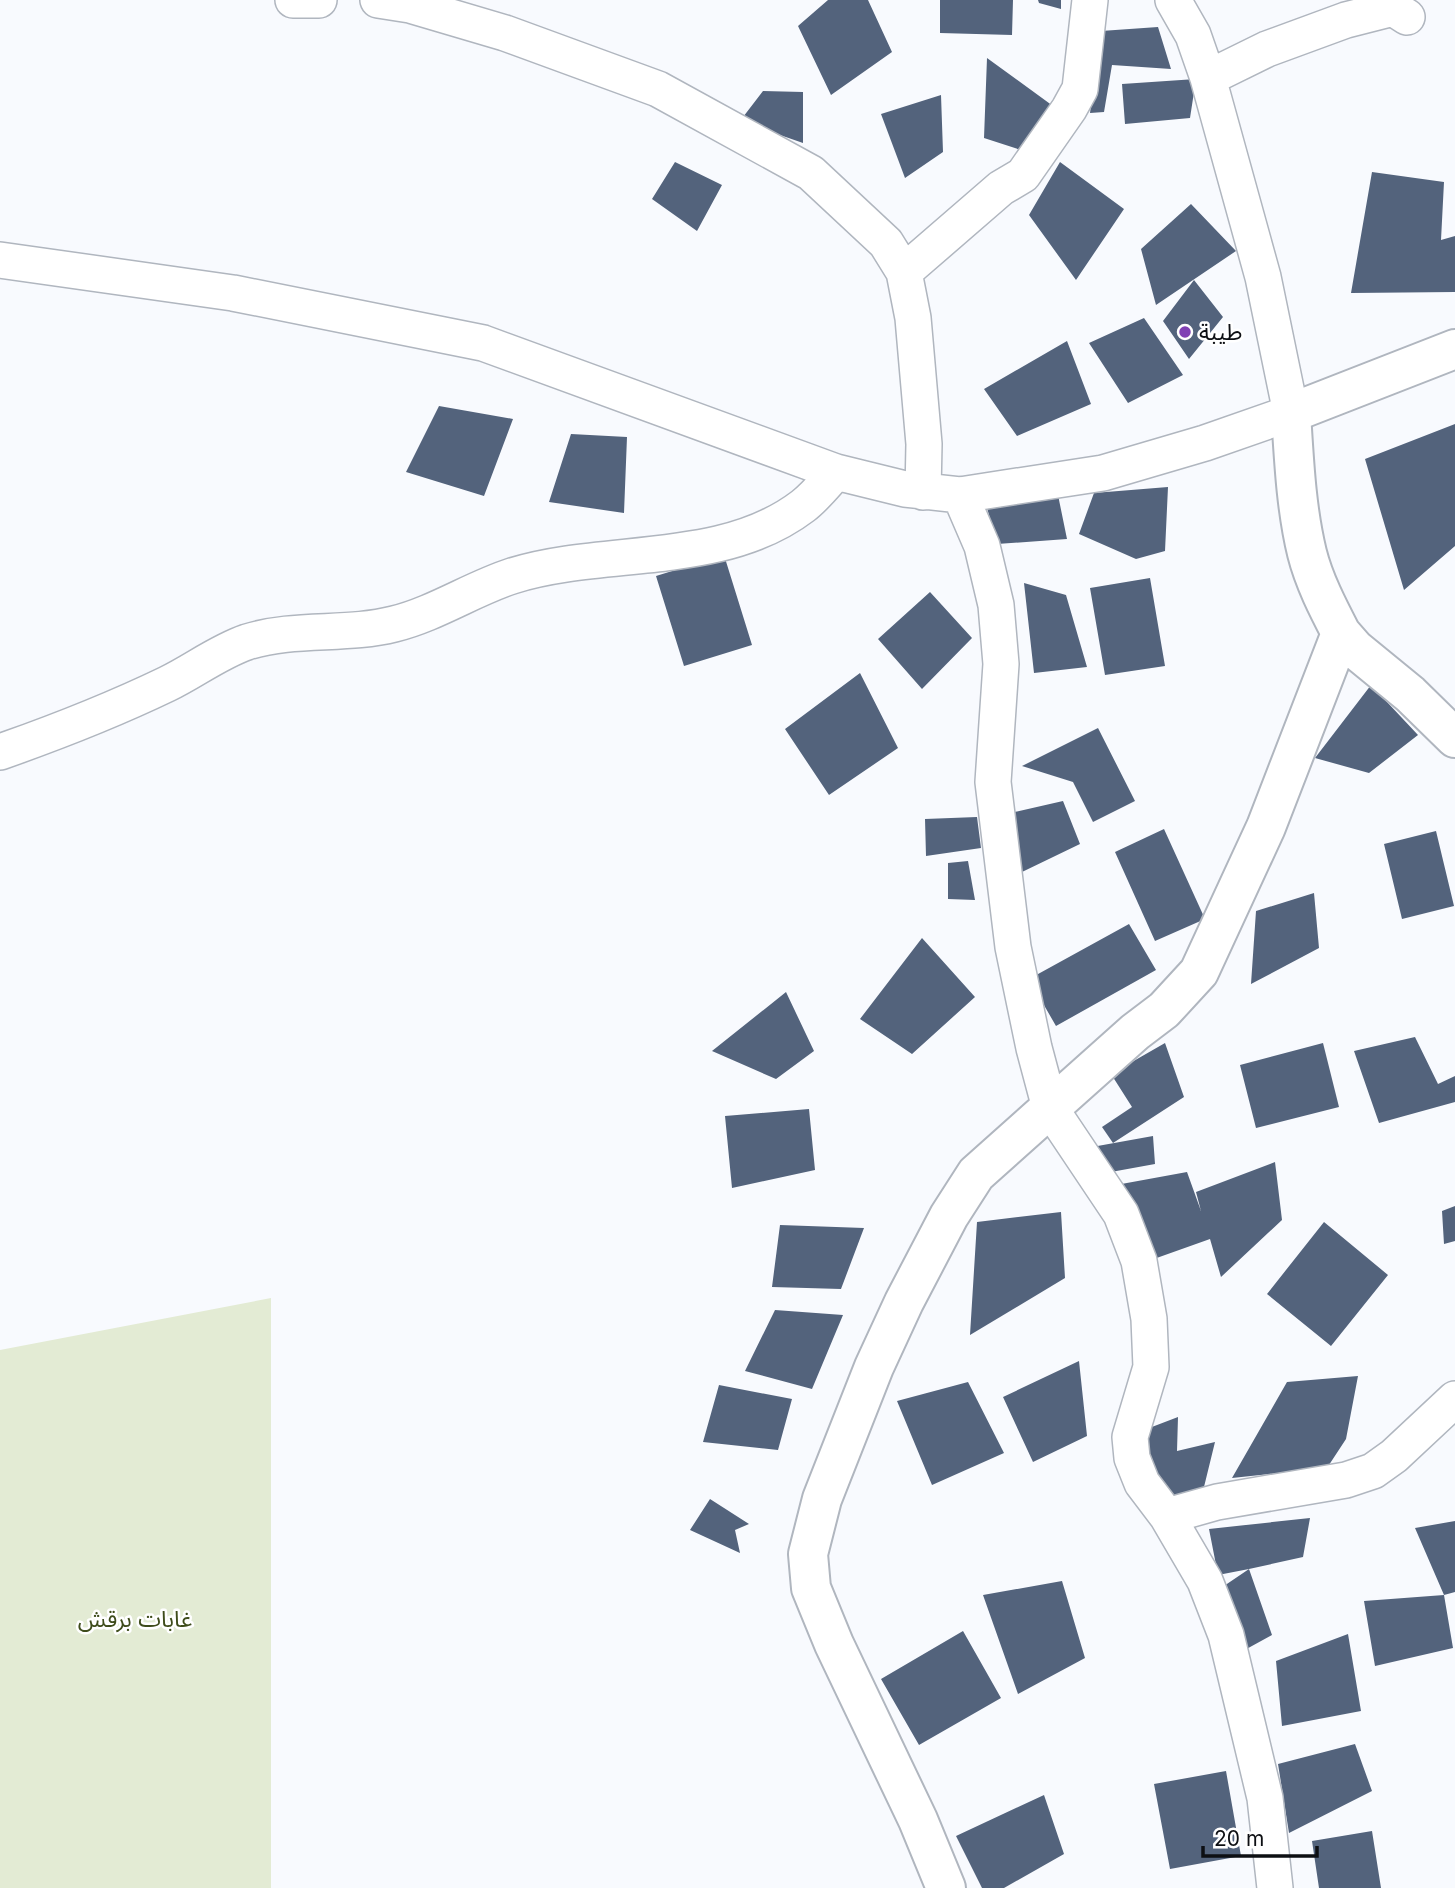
<svg xmlns="http://www.w3.org/2000/svg" width="1455" height="1888" viewBox="0 0 1455 1888" font-family="Inter,'Noto Sans Arabic',sans-serif">
	<style>
		.green { fill: #e3ebd4 }
		.building { fill: #53637c }
		.lines { fill: none; stroke-linecap: round; stroke-linejoin: round }
		.minor-casing { stroke: #b0b6bf; stroke-width: 38 }
		.tertiary-casing { stroke: #b0b6bf; stroke-width: 42 }
		.minor { stroke: #fff; stroke-width: 35 }
		.tertiary { stroke: #fff; stroke-width: 38 }
		.poi-dot { fill: #8040b4; stroke: #fff; stroke-width: 2.5 }
		.labels { text-anchor: middle; dominant-baseline: central; stroke-width: 5; stroke-linejoin: round; paint-order: stroke }
		.poi-label { font-size: 23px; fill: #0d0f13; stroke: #fff; text-anchor: start }
		.park-label { font-size: 23px; fill: #3e4c1b; stroke: #fff }
	</style>
	<rect width="100%" height="100%" fill="#f8fafe"/>
	<path class="green" d="M271,1298V1888H0V1350Z"/>
	<path class="building" d="M828,0H868L892,52L831,95L798,26Z
		M940,0H1013L1012,35L940,33Z
		M1038,0H1061V9L1039,3Z
		M1158,27L1171,69L1112,65L1104,112L1090,113L1101,31Z
		M987,58L1053,106L1024,151L984,138Z
		M1196,79L1190,118L1125,124L1122,84Z
		M763,91L803,92V143L740,121Z
		M941,95L943,152L905,178L881,114Z
		M675,162L722,185L697,231L652,199Z
		M1060,162L1124,209L1076,280L1029,215Z
		M1372,172L1444,182L1441,240L1455,236V292L1351,293Z
		M1191,204L1236,251L1156,305L1141,249Z
		M1194,280L1223,317L1189,359L1163,321Z
		M1144,318L1183,375L1128,403L1089,343Z
		M1067,341L1091,404L1017,436L984,389Z
		M439,406L513,419L484,496L406,472Z
		M1455,424V546L1404,590L1365,459Z
		M571,434L627,437L624,513L549,502Z
		M1168,487L1165,551L1136,559L1079,534L1094,493Z
		M1058,495L1067,539L997,544L987,508Z
		M724,555L752,645L684,666L656,576Z
		M1150,578L1165,666L1105,675L1090,588Z
		M1024,583L1066,595L1087,667L1034,673Z
		M930,592L972,638L922,689L878,639Z
		M860,673L898,748L829,795L785,729Z
		M1371,685L1418,735L1369,773L1315,758Z
		M1098,728L1135,801L1093,822L1073,782L1022,766Z
		M1063,801L1080,844L1022,872L1010,813Z
		M977,817L981,848L926,856L925,819Z
		M1164,829L1205,919L1155,941L1115,852Z
		M1436,831L1454,906L1402,919L1384,844Z
		M968,861L975,900L948,899V863Z
		M1314,893L1319,948L1251,984L1256,911Z
		M1129,924L1156,970L1056,1026L1029,979Z
		M922,938L975,997L912,1054L860,1019Z
		M786,992L814,1051L776,1079L712,1051Z
		M1415,1037L1438,1084L1455,1076V1102L1379,1123L1354,1051Z
		M1165,1043L1184,1097L1113,1143L1102,1127L1132,1107L1111,1074Z
		M1323,1043L1339,1107L1256,1128L1240,1065Z
		M809,1109L815,1170L732,1188L725,1116Z
		M1153,1136L1155,1164L1111,1172L1092,1147Z
		M1275,1162L1282,1220L1221,1277L1210,1239L1151,1260L1116,1185L1187,1172L1201,1211L1196,1192Z
		M1455,1206V1241L1444,1244L1442,1211Z
		M1061,1212L1065,1278L970,1335L977,1222Z
		M1324,1222L1388,1275L1331,1346L1267,1294Z
		M780,1225L864,1228L841,1289L772,1287Z
		M775,1310L843,1315L812,1389L745,1371Z
		M1079,1361L1087,1436L1033,1462L1003,1397Z
		M1358,1376L1346,1439L1327,1468L1232,1478L1287,1382Z
		M968,1382L1004,1453L932,1485L897,1401Z
		M719,1385L792,1399L778,1450L703,1442Z
		M1178,1417L1177,1451L1215,1442L1203,1491L1173,1498L1153,1481L1144,1430Z
		M710,1499L749,1524L735,1530L740,1553L690,1530Z
		M1310,1518L1303,1557L1249,1569L1272,1635L1241,1652L1221,1588L1249,1569L1218,1575L1209,1529Z
		M1455,1521V1592L1444,1595L1453,1648L1375,1666L1364,1601L1444,1595L1415,1528Z
		M1062,1581L1085,1658L1018,1694L983,1595Z
		M963,1631L1001,1698L919,1745L881,1679Z
		M1348,1634L1361,1711L1282,1726L1276,1661Z
		M1355,1744L1372,1791L1289,1833L1278,1764Z
		M1226,1771L1241,1856L1170,1869L1154,1784Z
		M1044,1795L1064,1854L1004,1888H982L956,1836Z
		M1372,1831L1381,1888H1319L1312,1841Z"/>
	<g class="lines">
		<defs>
			<path id="minor" d="M293,0H319
				M378,0L410,5L505,33L658,89L811,173L886,243L904,272L913,318L924,444L923,492
				M1208,78L1267,49L1346,20L1393,8L1407,17
				M0,260L233,293L483,343L836,472L905,489L960,495L1103,473L1205,443L1291,413L1263,277L1208,78L1193,35L1173,0
				M904,272L1001,188L1023,175L1069,109L1080,89L1090,0
				M960,495L982,546L996,605L1001,664L993,782L1013,947L1034,1048L1050,1108L1121,1214L1139,1261L1149,1319L1151,1367L1130,1437L1132,1458L1142,1483L1167,1516L1205,1581L1226,1635L1265,1798L1275,1888
				M0,752C57,732 113,710 167,684C194,671 218,652 247,642C294,627 347,636 394,624C435,614 472,589 512,576C604,547 722,568 803,506C815,497 826,483 836,472
				M1167,1516L1217,1502L1346,1480L1373,1471L1394,1456L1455,1399"/>
			<path id="tertiary" d="M1341,633L1355,649L1410,694L1455,738
				M946,1888L918,1820L834,1644L811,1588L808,1554L822,1499L874,1367L904,1302L949,1216L976,1174L1135,1032L1164,1010L1199,972L1266,827L1341,633C1328,608 1314,581 1307,553C1296,508 1294,460 1291,413L1455,349"/>
		</defs>
		<use href="#minor" class="minor-casing"/>
		<use href="#tertiary" class="tertiary-casing"/>
		<use href="#minor" class="minor"/>
		<use href="#tertiary" class="tertiary"/>
	</g>
	<circle class="poi-dot" cx="1185" cy="332" r="7"/>
	<g class="labels">
		<g class="poi-label">
			<text x="1199" y="332">طيبة</text>
		</g>
		<g class="park-label">
			<text x="135" y="1619">غابات برقش</text>
		</g>
	</g>
	<path d="M1203 1846v10h114v-10" fill="none" stroke="#0d0f13" stroke-width="3.5"/>
	<text x="1214" y="1846" font-size="21" fill="#0d0f13" stroke="#ffffff" stroke-width="5" paint-order="stroke">20 m</text>
</svg>
